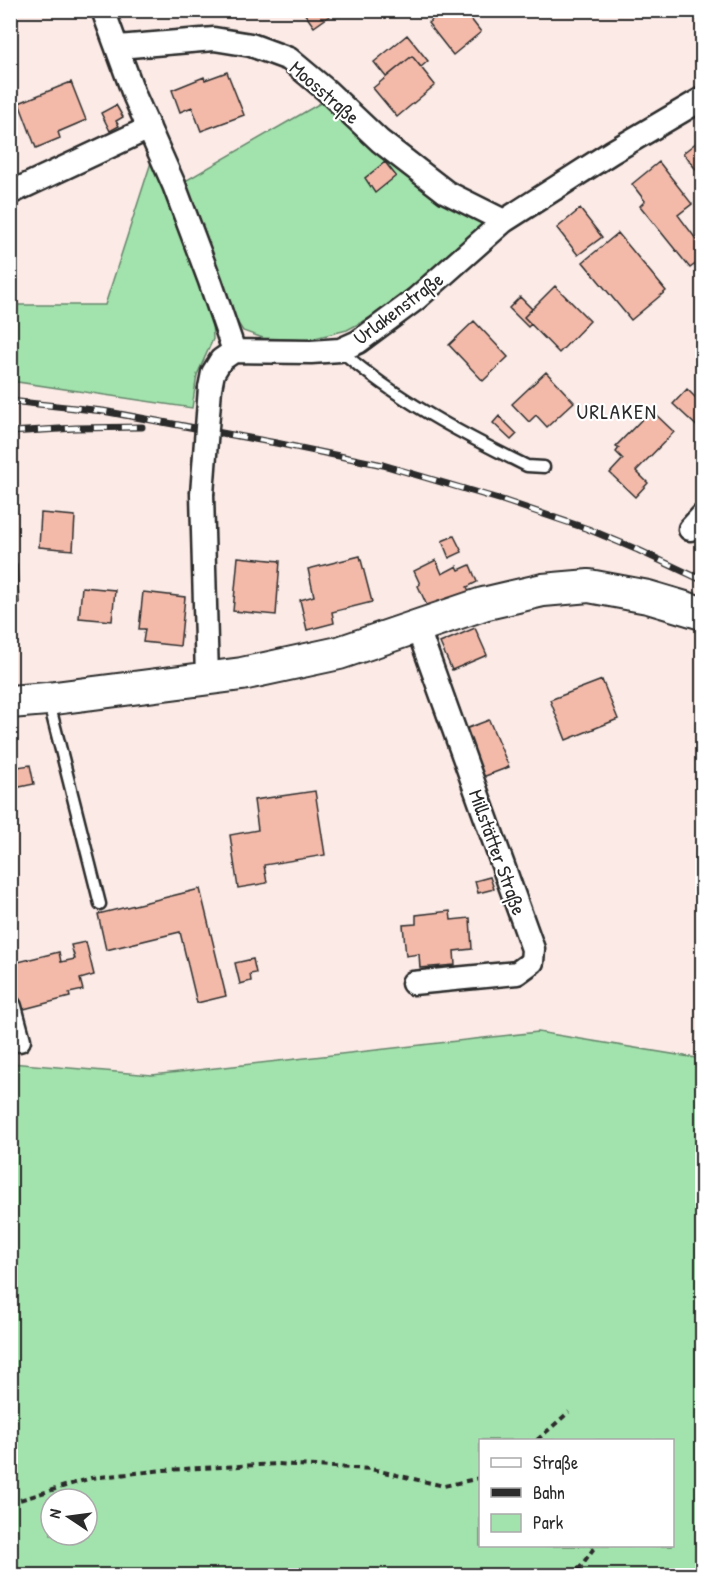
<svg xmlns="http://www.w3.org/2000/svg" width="713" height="1586" viewBox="0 0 713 1586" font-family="'Patrick Hand',sans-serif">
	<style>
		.green { fill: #a2e2ac; stroke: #66866c; stroke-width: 1.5; fill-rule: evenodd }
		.building { fill: #f3baaa; stroke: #2b2b2b; stroke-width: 1.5 }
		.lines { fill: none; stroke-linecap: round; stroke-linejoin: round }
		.lane-casing { stroke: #2b2b2b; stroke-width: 15 }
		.street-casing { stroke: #2b2b2b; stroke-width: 27 }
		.secondary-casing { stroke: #2b2b2b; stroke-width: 36 }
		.path { stroke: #2b2b2b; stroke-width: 4; stroke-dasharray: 6 4.5; stroke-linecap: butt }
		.lane { stroke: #fff; stroke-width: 10 }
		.street { stroke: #fff; stroke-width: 22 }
		.secondary { stroke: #fff; stroke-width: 32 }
		.rail-casing { stroke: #2b2b2b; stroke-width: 7 }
		.rail { stroke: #fff; stroke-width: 4.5; stroke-dasharray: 14; stroke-linecap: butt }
		.street-bridge-casing { stroke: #2b2b2b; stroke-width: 27; stroke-linecap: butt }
		.street-bridge { stroke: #fff; stroke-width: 22 }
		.labels { text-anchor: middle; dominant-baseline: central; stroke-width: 4.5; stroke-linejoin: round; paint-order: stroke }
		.street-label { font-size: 20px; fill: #2b2b2b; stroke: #fff }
		.neighbourhood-label { font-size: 21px; letter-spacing: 1.5px; fill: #2b2b2b; stroke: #fff }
	</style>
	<rect width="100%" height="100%" fill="#fbeae6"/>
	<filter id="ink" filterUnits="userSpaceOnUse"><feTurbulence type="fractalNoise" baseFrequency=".0167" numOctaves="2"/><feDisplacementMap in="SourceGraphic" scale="12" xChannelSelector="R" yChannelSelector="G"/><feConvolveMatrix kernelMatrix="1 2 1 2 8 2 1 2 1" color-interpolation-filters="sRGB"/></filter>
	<g filter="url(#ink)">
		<path class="green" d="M324,101L498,227L408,289L377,314L347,330L307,340L263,338L243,331L223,300L180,184Z
			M154,153L211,303L213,339L197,375L192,408L11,381V305H105Z
			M538,1032L702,1059V1575H11V1063L152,1075ZM480,1440H672V1546H480ZM51,1499H87V1535H51Z"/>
		<path class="building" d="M302,10H338L314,27Z
			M443,10H464L481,32L453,55L428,23Z
			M407,35L428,61L421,67L412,56L386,77L374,62Z
			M412,56L435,85L397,117L373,88Z
			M227,72L244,115L201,131L192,107L180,112L172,90L204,77L205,80Z
			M71,82L86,120L58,132L60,138L36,148L19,103Z
			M116,105L123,117L116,121L119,126L110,131L101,113Z
			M702,138V168L698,172L683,153Z
			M10,152L15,166L10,167Z
			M385,162L396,176L375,193L365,178Z
			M659,162L692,204L678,215L702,247V259L690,268L640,206L645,201L632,184Z
			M580,209L602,237L578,255L557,228Z
			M618,233L666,291L631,320L583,262Z
			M555,286L590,321L559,353L524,317Z
			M520,297L532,309L524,317L531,324L528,327L509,308Z
			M474,321L508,357L483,381L449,345Z
			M546,372L574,402L547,427L536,415L529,422L512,404Z
			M687,389L702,404V431L673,404Z
			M651,410L674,432L636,471L648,483L635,497L610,473L623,459L616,452L619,448L616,446Z
			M499,416L517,434L511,440L493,423Z
			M41,513L75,516L73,550L39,547Z
			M454,536L462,552L449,558L442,541Z
			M360,556L372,602L332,612L334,623L307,630L300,600L314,596L308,569Z
			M238,557L280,561L276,615L233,611Z
			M436,560L442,574L457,566L459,570L470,565L477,582L467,587L469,591L429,610L418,586L420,584L414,571Z
			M17,564L19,603L10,604V565Z
			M82,587L115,590L112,621L79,618Z
			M143,592L185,597L180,646L143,642L145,629H139Z
			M475,628L487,655L452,670L440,643Z
			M602,680L618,719L566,740L550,700Z
			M489,720L509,767L480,778L460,731Z
			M10,733L18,767L30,765L34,784L10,789Z
			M315,791L325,855L264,865L267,883L238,888L230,835L258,830L254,800Z
			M490,877L494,889L478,893L475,881Z
			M200,889L226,996L197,1003L180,932L106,950L98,914Z
			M450,911L451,920L470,918L472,949L454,951L455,965L420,968L419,954L406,956L403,925L416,924V915Z
			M86,942L94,975L80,979L83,990L69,993L70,997L20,1010L10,972V964L59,952L61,962L75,959L71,945Z
			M253,959L256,973L250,974L251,981L240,984L235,963Z"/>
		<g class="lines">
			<defs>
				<path id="lane" d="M340,350C395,399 462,434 527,466L544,467
					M49,703L100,904"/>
				<path id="street" d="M103,10L135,97L174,185L210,281L234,351
					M118,47L214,39L251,45L289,59L326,90L380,141L446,192L504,221
					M10,193L149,128
					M210,388L213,373L221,360L234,351L311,352L340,350L358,342L416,299L504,221L612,152L702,99
					M202,494L207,678
					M690,529L702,516
					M413,983L517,973L532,962L533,949L423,643L419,627
					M10,1007L19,1040"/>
				<path id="secondary" d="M10,702L47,699L242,674L339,653L483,604L543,590L589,586L648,597L702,613"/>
			</defs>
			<use href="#lane" class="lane-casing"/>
			<use href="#street" class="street-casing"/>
			<use href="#secondary" class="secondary-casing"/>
			<path class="path" d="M537,1440L569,1412
				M10,1503L91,1478L164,1470L277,1464L371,1469L444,1486L480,1478
				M570,1576L576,1573L594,1548L593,1546"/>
			<use href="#lane" class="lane"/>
			<use href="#street" class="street"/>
			<use href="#secondary" class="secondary"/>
			<defs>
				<path id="rail" d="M10,401L103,411L276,443L383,465L502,500L588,529L638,550L702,580
					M10,432L76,428L142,427"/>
			</defs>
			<use href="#rail" class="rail-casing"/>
			<use href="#rail" class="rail"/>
			<defs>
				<path id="street-bridge" d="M202,494L210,388"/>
			</defs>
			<use href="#street-bridge" class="street-bridge-casing"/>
			<use href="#street-bridge" class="street-bridge"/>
		</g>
	</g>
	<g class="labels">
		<g class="street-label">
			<text transform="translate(325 92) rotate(41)">Moosstraße</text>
			<text transform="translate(398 308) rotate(-37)">Urlakenstraße</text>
			<text transform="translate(498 852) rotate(70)">Millstätter Straße</text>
		</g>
		<g class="neighbourhood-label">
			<text x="617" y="411">URLAKEN</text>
		</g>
	</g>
	<rect width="713" height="1586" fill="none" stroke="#fff" stroke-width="36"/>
	<rect x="18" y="18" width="677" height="1550" fill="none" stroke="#2b2b2b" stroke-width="2" filter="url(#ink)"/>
	<rect x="479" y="1439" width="195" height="108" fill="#ffffff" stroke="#aaaaaa" stroke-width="1.5"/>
	<rect x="491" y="1458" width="30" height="9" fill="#ffffff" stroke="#aaaaaa" stroke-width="1.5"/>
	<text x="533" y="1469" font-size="18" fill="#2b2b2b">Straße</text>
	<rect x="491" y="1488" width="30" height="9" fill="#2b2b2b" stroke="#aaaaaa" stroke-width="1.5"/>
	<text x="533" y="1499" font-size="18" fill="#2b2b2b">Bahn</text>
	<rect x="491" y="1514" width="30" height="18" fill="#a2e2ac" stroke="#aaaaaa" stroke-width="1.5"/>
	<text x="533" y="1529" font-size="18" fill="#2b2b2b">Park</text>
	<g transform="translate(69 1517) rotate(283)"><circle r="28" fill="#ffffff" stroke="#aaaaaa" stroke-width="1.5"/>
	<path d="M0-4.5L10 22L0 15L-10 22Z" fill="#2b2b2b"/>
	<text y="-9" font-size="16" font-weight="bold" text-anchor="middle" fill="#2b2b2b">N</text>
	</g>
</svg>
